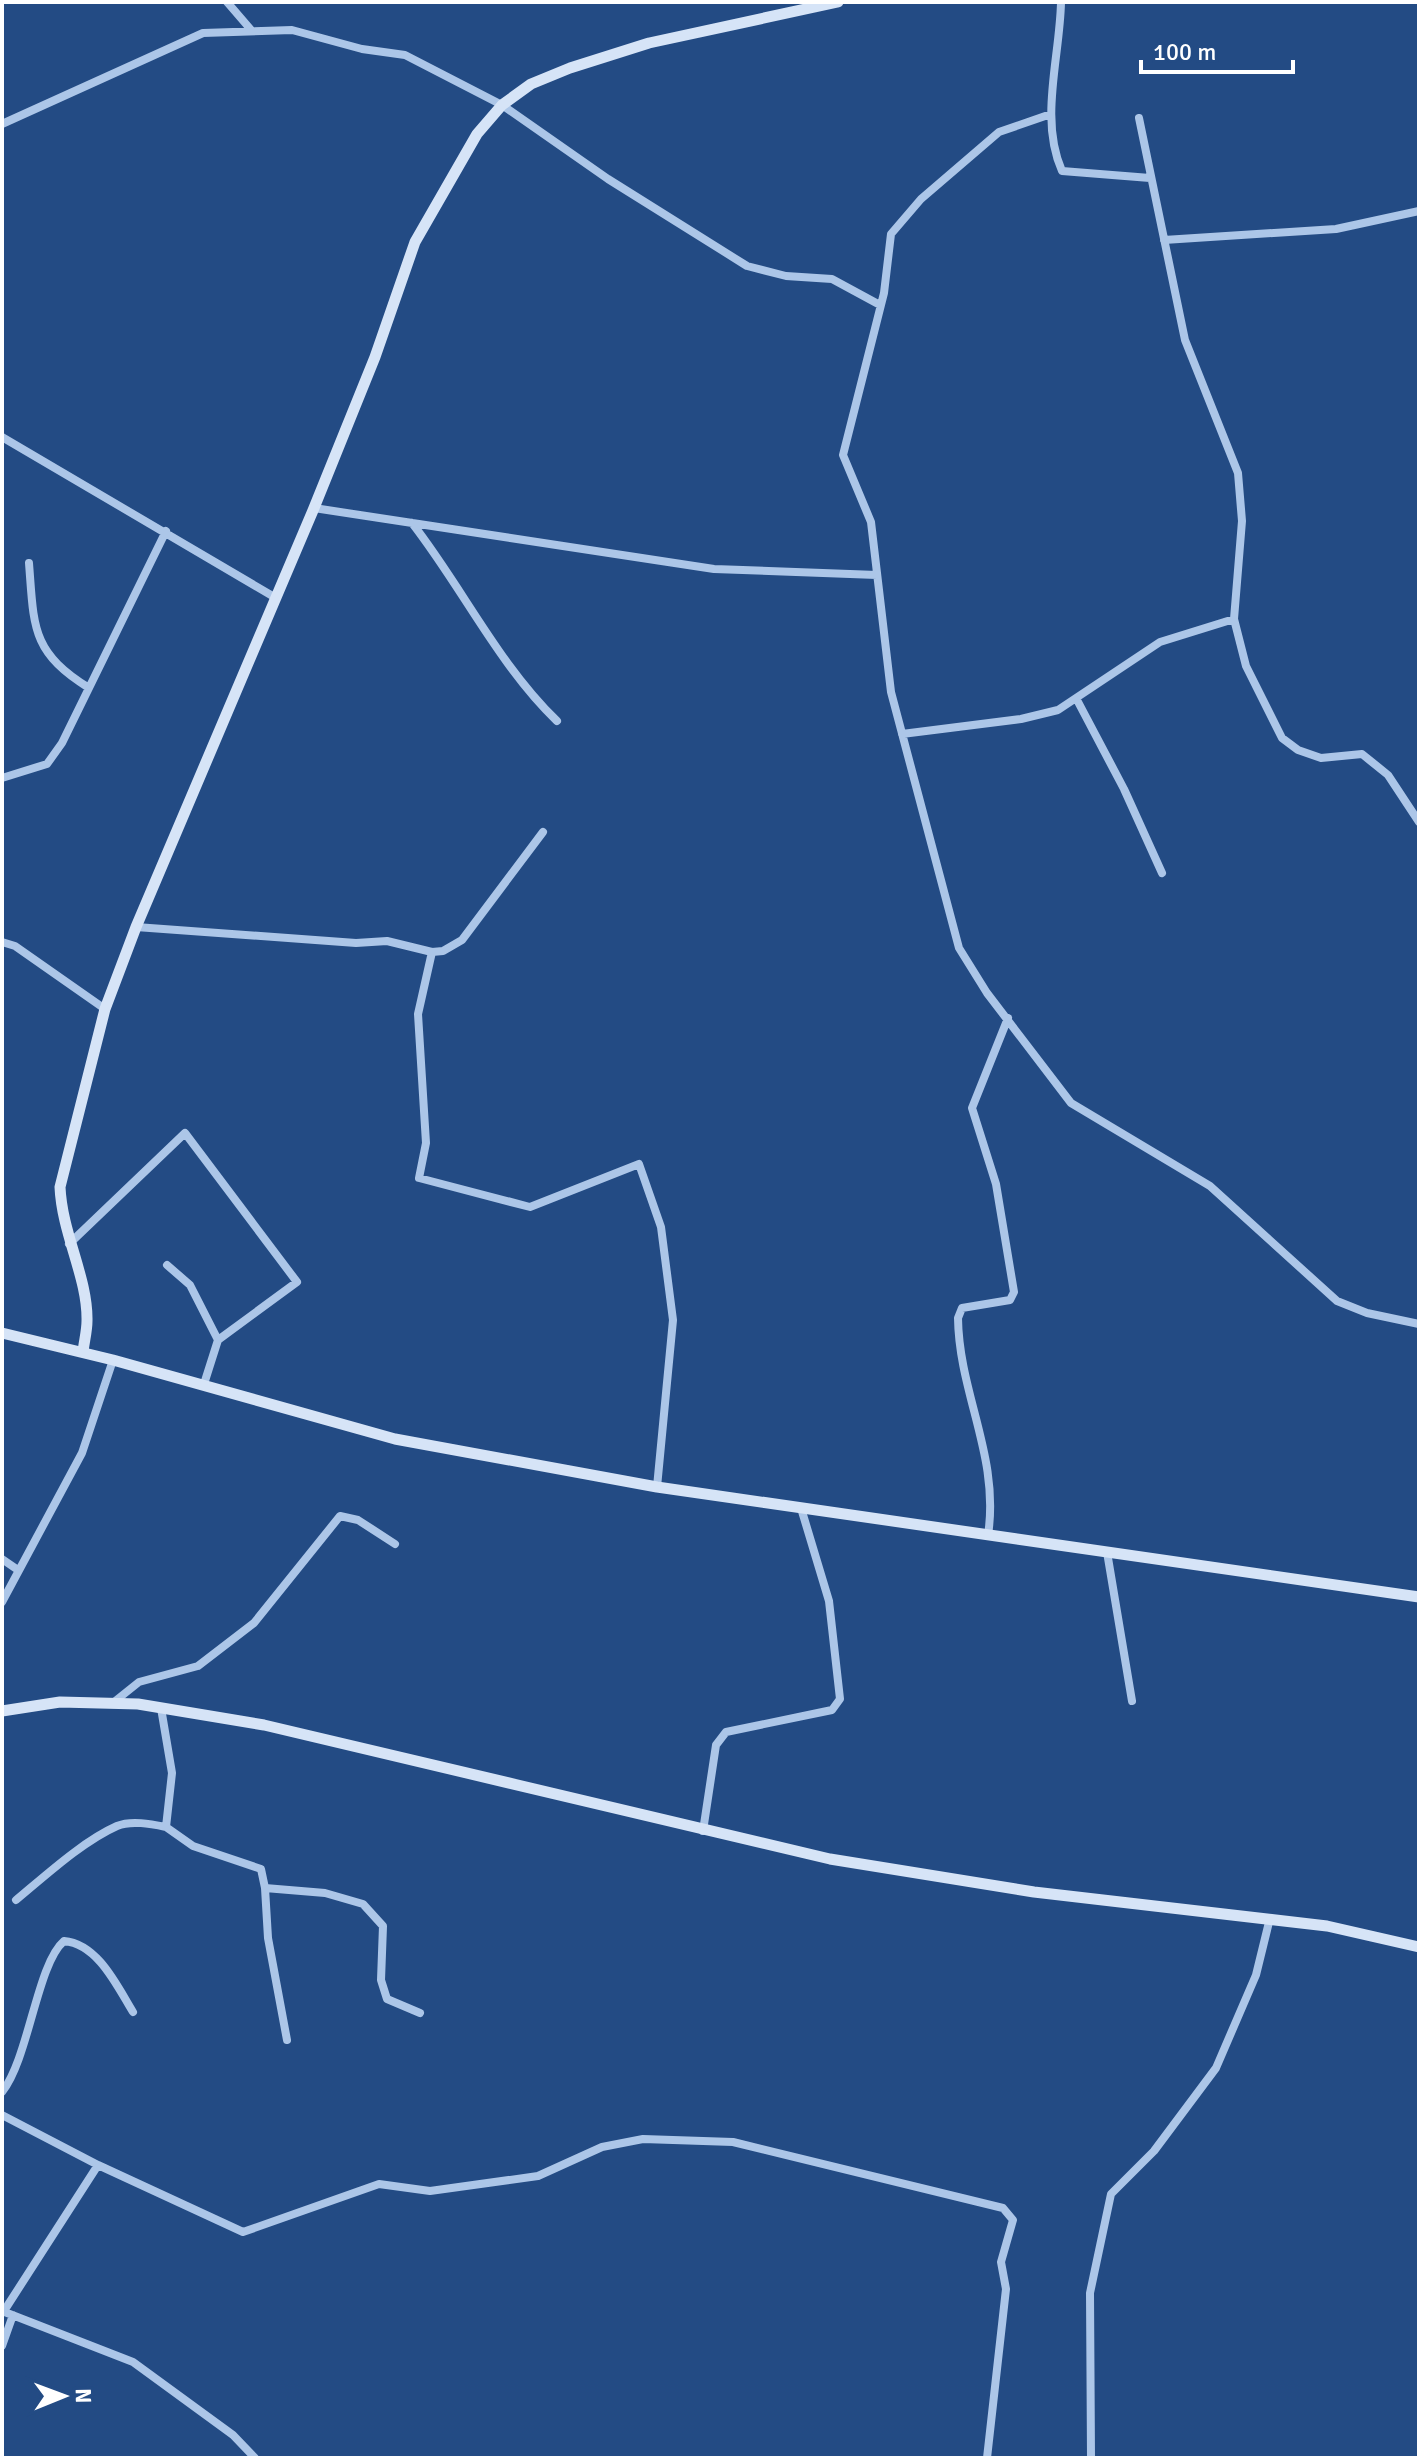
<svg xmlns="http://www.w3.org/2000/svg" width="1421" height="2460" viewBox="0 0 1421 2460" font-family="Signika,sans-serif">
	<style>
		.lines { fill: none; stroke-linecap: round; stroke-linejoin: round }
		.street { stroke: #acc6e8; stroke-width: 8 }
		.secondary { stroke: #d6e4f7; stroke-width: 11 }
	</style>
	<rect width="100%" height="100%" fill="#234b84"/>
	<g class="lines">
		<path class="street" d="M227,2L252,31
			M1061,2C1060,57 1039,119 1062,171L1150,178
			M1051,114L999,132L921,199L891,234L884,293L843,455L871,522L891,692L959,948L987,993L1071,1103L1210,1186L1337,1301L1367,1313L1419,1324
			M1139,118L1185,340L1238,473L1242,521L1234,619L1246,666L1282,738L1298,750L1321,758L1362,754L1388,775L1419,822
			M2,124L203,33L292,30L362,49L405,55L502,105L608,179L747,266L786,276L832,279L880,305
			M1164,240L1336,229L1419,211
			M2,437L276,598
			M314,508L714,569L877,575
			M412,523C462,587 498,664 557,721
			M29,563C34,627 31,652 89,688
			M1076,698L1124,789L1162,873
			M902,734L1021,719L1058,710L1160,642L1234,619
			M2,778L47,764L62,743L166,531
			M136,927L356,943L387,941L432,952L418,1014L426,1143L419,1178L530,1207L639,1164L661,1227L673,1320L657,1487
			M2,942L15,946L105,1009
			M432,952L443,951L462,940L543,832
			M69,1244L185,1133L297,1282L218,1340L204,1384
			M167,1265L190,1285L218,1340
			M988,1535C1000,1457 959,1394 958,1318L962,1308L1010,1300L1014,1292L996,1184L972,1108L1008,1018
			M1107,1552L1132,1701
			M2,1559L18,1570
			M2,1602L82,1453L113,1360
			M114,1702L139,1682L198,1666L254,1623L340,1516L358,1520L395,1544
			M161,1708L172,1773L166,1827L193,1846L261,1869L265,1888L325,1893L363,1904L383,1926L381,1980L387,1999L420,2013
			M703,1831L716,1745L726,1732L832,1710L840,1699L829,1601L801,1508
			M265,1888L268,1938L287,2040
			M16,1900C45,1876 83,1841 117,1826C131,1820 151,1824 166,1827
			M2,2092C29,2058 37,1964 64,1941C98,1944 117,1986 133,2012
			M2,2115L98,2165L243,2232L379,2184L430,2191L538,2176L602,2147L643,2139L733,2142L1003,2208L1013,2220L1001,2262L1006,2289L987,2458
			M2,2311L133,2362L233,2435L255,2458
			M4,2311L98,2165
			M2,2346L13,2315
			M1091,2458L1090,2293L1111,2194L1154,2151L1216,2068L1256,1975L1270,1918"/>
		<path class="secondary" d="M2,1333L113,1360L395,1439L657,1487L1419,1597
			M83,1352C84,1342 87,1331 87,1321C88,1278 62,1234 60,1187L105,1009L136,927L314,508L375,357L415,242L477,134L502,105L531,84L570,68L649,43L838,2
			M2,1711L60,1702L138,1704L264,1725L830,1859L1034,1892L1327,1926L1419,1947"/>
	</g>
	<rect width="1421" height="2460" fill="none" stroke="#ffffff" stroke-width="8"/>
	<g transform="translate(64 2396) rotate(89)" stroke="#234b84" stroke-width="6" paint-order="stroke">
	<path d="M0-6L14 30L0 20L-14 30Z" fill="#ffffff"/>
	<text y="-12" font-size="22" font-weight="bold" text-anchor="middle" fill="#ffffff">N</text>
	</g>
	<path d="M1141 60v12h152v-12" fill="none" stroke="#ffffff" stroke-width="4"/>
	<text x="1153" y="60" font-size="24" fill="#ffffff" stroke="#234b84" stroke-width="6" paint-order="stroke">100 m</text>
</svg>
